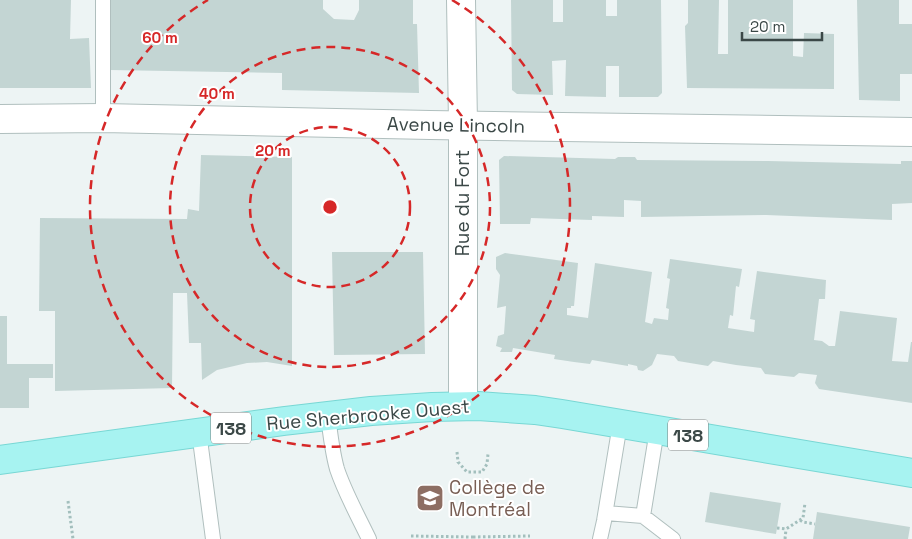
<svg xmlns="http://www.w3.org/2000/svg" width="912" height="539" viewBox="0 0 912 539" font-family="'Space Grotesk',sans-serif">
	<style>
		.building { fill: #c3d5d3 }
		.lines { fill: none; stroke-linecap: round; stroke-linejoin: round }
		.service-casing { stroke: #b0bfbe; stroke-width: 16 }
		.minor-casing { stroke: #b0bfbe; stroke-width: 30 }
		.tertiary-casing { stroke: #b0bfbe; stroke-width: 30 }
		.primary-casing { stroke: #78d7d4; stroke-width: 30 }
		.path { stroke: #a3bfbd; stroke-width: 3; stroke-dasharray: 2.5 2.5; stroke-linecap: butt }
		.service { stroke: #fff; stroke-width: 14 }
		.minor { stroke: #fff; stroke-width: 28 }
		.tertiary { stroke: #fff; stroke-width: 28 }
		.primary { stroke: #a7f3f1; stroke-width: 28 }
		.ring { fill: none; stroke: #d62828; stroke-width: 2.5; stroke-dasharray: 9 6 }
		.labels { text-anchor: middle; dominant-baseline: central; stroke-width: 4; stroke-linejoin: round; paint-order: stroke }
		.shield { fill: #fff; stroke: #767f7e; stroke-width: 1 }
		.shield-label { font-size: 18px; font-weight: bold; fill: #3b4847 }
		.street-label { font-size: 19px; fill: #3b4847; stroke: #fff }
		.education-label { font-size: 19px; fill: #785e54; stroke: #fff; text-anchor: start }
		.centre { fill: #d62828; stroke: #fff; stroke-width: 2.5 }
		.ring-label { font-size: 15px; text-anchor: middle; font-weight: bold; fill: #d62828; stroke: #fff; stroke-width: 4; stroke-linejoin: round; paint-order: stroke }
	</style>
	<rect width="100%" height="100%" fill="#edf4f4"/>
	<path class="building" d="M0,0H71L70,39L89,38L91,88H0Z
		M111,0H323V9L334,19L354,20L359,10V0H413V24H417L419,93L282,90V73L110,70Z
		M511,0H553V22H563V0H606V16H617V0H661L662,93L658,97H619V66H606V97L565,96L566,60L552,61L553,95L517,94L512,90Z
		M688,0H719L718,54H728V0H793V56L803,57L804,33L834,34V89L687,88L685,26L688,23Z
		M857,0H899V24H912V74H900V101L859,100Z
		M201,155L292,157V366L267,362L247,363L217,370L202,380L201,343H189L187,293H173L172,388L55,391V311H39L40,218L187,219L188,209L199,211Z
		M504,156L615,159L618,157H635L637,160L768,161L901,164V161H912V203L892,204V220L766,215L641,217V201L624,200V217L592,216V220L531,218L530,224H500L499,160Z
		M332,252H423L425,354L334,355Z
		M505,253L578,263L574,306H571V308H567V315L588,318L595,263L652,272L645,322L652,324L654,318L668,320L669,309L666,308L670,279L667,278L670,259L742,269L739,287L736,286L733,316L730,315L728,328L754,332L755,320L750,319L757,271L826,280L825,299H819L814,340L822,341L829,346H835L840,311L897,318L892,361L908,362L911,342H912V403L819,389L815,383L817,375L799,373L794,377L765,374L761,368L736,365L713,361L708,366L678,361L674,356L657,354L652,365L643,371L638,370L637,366L628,364V366L592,360L590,364L574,362L554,359L555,355L513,348L512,352H500L502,348L496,346L498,336L504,334L506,306L497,308L500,275L496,269V257Z
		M0,316H7V364H53V378H29V408H0Z
		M710,492L781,503L776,534L705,522Z
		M817,512L910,527L908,539H813Z"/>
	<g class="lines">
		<defs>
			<path id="service" d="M103,118V0
				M328,415C330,433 332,451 337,469C345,493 358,516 369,539
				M199,432L213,539
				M606,513L643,516L673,539
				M643,516L657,430
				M600,539L604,521L620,424"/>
			<path id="minor" d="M0,119L103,118L430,125L912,132"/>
			<path id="tertiary" d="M461,0L463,124V406"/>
			<path id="primary" d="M0,460L284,421L371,411L432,407L478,406L535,410L562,414L912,473"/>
		</defs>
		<use href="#service" class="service-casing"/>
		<use href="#minor" class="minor-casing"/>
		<use href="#tertiary" class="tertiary-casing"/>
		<use href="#primary" class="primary-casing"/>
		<path class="path" d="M457,452L458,462L467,472H482L487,464L488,454
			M68,501L73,539
			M800,520L803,522L815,524
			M777,528L786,529L803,518L805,503
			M411,536L473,537V539
			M473,537L530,536
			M785,539L786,529"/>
		<use href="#service" class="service"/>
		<use href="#minor" class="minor"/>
		<use href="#tertiary" class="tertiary"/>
		<use href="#primary" class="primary"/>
	</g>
	<g class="ring">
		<circle cx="330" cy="207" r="80"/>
		<circle cx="330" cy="207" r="160"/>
		<path d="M452 0A240 240 0 1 1 208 0"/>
	</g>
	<defs>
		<symbol id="school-square" viewBox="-11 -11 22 22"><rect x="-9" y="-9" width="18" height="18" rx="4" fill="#8d6e63" stroke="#fff"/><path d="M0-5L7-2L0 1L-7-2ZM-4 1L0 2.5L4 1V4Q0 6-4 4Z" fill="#fff"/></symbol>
	</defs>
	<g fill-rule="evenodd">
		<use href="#school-square" x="414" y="482" width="32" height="32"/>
	</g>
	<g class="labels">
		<g class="shield">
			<rect x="211" y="412.5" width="40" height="31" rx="4"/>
			<rect x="668" y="419.5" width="40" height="31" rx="4"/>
		</g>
		<g class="shield-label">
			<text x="231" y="428">138</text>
			<text x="688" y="435">138</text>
		</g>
		<g class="street-label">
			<text transform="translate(456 125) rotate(1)">Avenue Lincoln</text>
			<text transform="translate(462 203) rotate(-90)">Rue du Fort</text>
			<text transform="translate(368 415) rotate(-5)">Rue Sherbrooke Ouest</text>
		</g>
		<g class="education-label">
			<text x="449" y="487">Collège de<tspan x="449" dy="22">Montréal</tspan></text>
		</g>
	</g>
	<circle cx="330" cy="207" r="8" class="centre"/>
	<g class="ring-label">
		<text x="160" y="43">60 m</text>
		<text x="217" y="99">40 m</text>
		<text x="273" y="156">20 m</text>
	</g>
	<path d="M742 32v8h80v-8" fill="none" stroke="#3b4847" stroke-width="2.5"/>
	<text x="750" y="32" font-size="15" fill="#3b4847" stroke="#ffffff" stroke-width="4" paint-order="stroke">20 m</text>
</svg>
